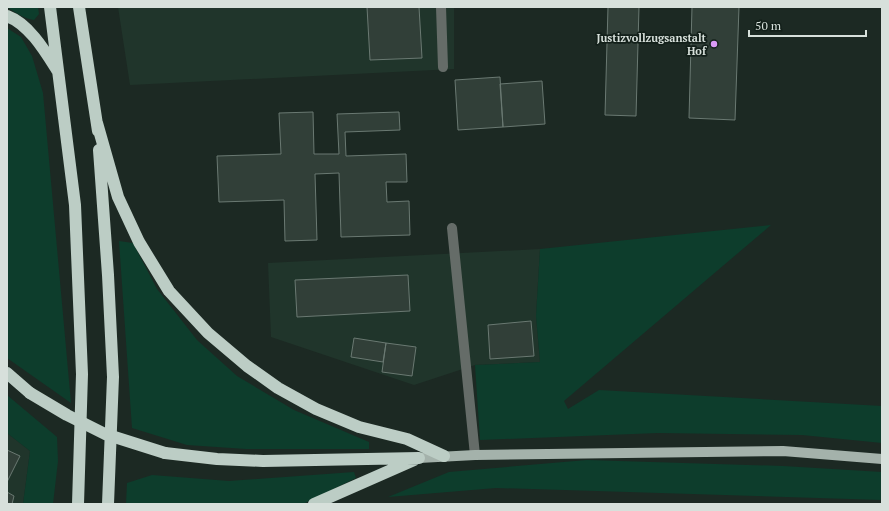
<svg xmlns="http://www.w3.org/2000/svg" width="889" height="511" viewBox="0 0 889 511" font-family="'PT Serif',serif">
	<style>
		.built { fill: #20352b }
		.green { fill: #0d3d2c }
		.building { fill: #313f38; stroke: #6a7972 }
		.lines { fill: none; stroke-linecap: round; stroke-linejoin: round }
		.minor { stroke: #656c68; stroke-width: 10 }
		.major { stroke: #a4b2ab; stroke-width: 10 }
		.highway { stroke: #bccdc5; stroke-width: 12 }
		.highway-bridge { stroke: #bccdc5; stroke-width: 12 }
		.poi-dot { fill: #da9af6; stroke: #13201a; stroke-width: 1.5 }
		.labels { text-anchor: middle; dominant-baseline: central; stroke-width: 3.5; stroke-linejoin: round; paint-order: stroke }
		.poi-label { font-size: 11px; font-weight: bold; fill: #d7e0db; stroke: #13201a; text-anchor: end }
	</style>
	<rect width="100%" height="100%" fill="#1c2923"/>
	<path class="built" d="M118,7H454V69L130,85Z
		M540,249L536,316L540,362L475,365L414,385L271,337L268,263Z
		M7,433L30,451L23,504H7Z"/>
	<path class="green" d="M7,7H38L39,14L34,20C25,19 14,12 7,7Z
		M7,28L21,37L32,56L43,93L71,403L7,358Z
		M771,225L564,401L568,409L599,390L882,406V443L802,435L658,433L480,440L475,365L540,362L536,316L540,249Z
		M119,241L133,243L157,289L197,340L237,376L294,410L369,442V449H246L187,445L132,428Z
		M7,395L57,437L58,461L53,504H23L30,451L7,433Z
		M587,460L783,466L882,472V500L496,488L388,497L449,472Z
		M354,472L356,478L303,504H126L127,483L152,475L229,481Z"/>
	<path class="building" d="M367,7H419L422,58L370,60Z
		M608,7H639L636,116L605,115Z
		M692,7H739L735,120L689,118Z
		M500,77L503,127L458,130L455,80Z
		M542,81L545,124L503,127L500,84Z
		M313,112L314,154H339L337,114L399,112L400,130L345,132L346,156L406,154L407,182H386L387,202L409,201L410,235L341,237L339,173L315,174L317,240L285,241L284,200L219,202L217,156L281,154L279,113Z
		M408,275L410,311L297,317L295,280Z
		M531,321L534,356L490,359L488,325Z
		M354,338L386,343L383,362L351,357Z
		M386,343L416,347L412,376L382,372Z
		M7,450L20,456L7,482Z
		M7,492L14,496L12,504H7Z"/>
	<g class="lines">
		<path class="minor" d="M441,7L443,67
			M452,228L475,455"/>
		<path class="major" d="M419,458L475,455L783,451L882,459"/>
		<path class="highway" d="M50,7L75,205L82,374L78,504
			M79,7L98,131
			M7,16C29,24 45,51 57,70
			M97,123L118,197L139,242L169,291L208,333L247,366L278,388L316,409L359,427L407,439L444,456
			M99,150L108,275L113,377L108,504
			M7,373L30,393
			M165,453L217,459L263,461L419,458
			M314,504L414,460"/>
		<path class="highway-bridge" d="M30,393L67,415L105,434L165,453"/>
	</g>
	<circle class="poi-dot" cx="714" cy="44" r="4"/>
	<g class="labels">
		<g class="poi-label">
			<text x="706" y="38">Justizvollzugsanstalt<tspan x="706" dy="13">Hof</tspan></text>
		</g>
	</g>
	<rect width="889" height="511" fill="none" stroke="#d7e0db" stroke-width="16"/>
	<path d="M749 30v6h117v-6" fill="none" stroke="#d7e0db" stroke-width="2"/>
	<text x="755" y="30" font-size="12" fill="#d7e0db" stroke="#13201a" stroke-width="3" paint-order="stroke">50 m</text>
</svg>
